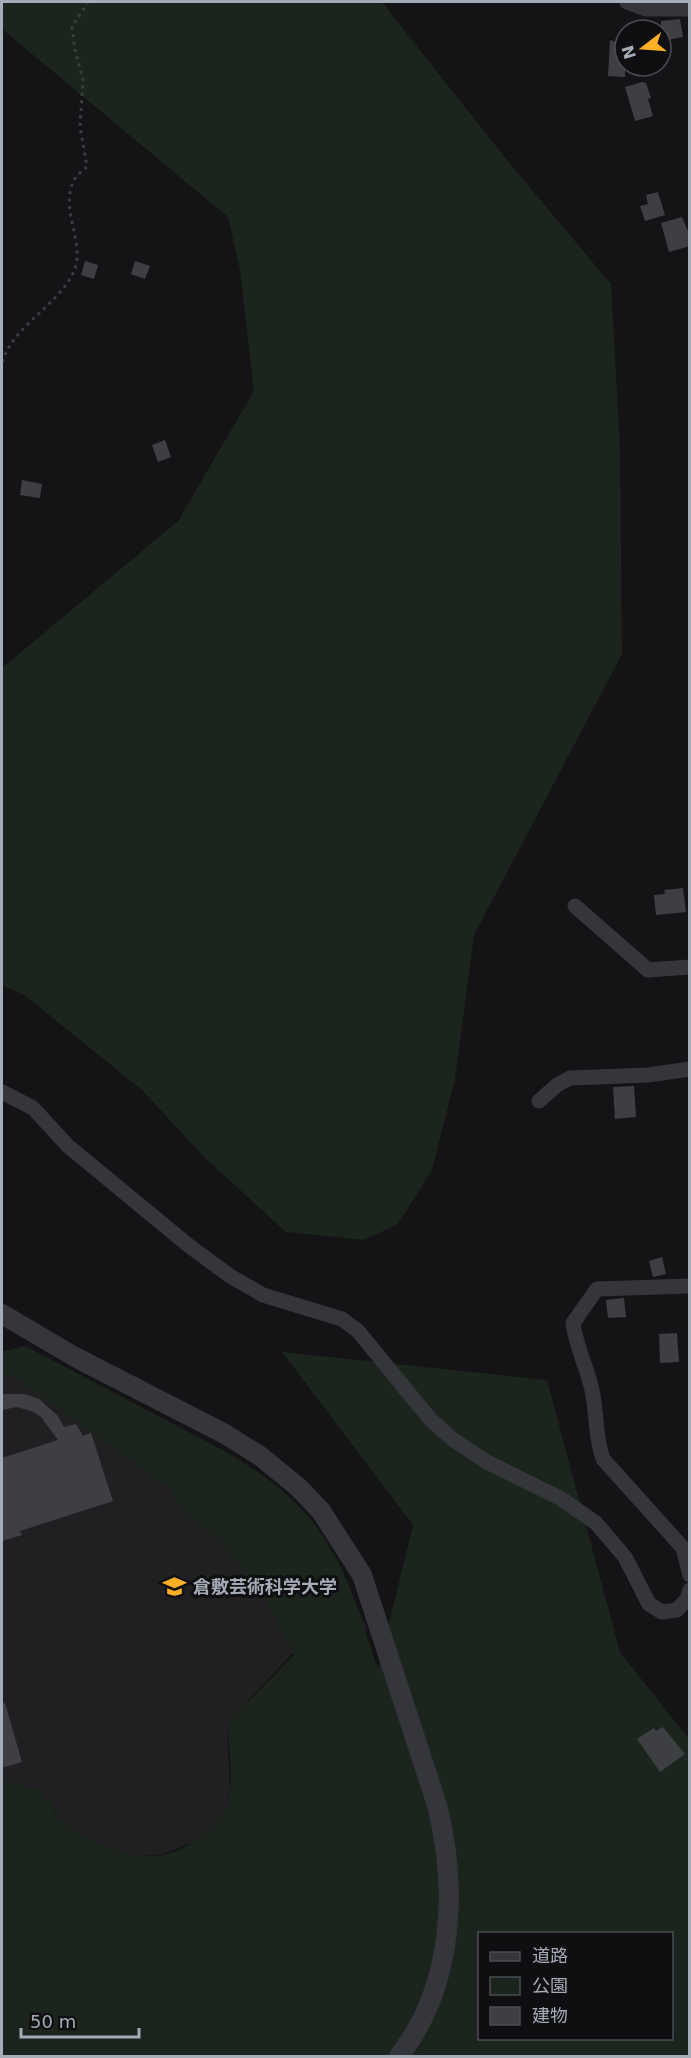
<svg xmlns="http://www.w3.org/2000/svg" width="691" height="2058" viewBox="0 0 691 2058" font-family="'DejaVu Sans','Noto Sans JP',sans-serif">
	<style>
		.built { fill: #202023 }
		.green { fill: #1c251d; fill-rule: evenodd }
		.building { fill: #3e3f43 }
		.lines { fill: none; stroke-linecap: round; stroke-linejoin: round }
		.path { stroke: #3b3d43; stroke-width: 3; stroke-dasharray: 3 4.5; stroke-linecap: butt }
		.minor { stroke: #35363c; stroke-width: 15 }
		.tertiary { stroke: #35363c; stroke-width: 20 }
		.labels { text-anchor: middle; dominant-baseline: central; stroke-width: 6; stroke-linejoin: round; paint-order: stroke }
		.poi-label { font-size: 18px; font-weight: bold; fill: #a5abb7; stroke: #0f0f11; text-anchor: start }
	</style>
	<rect width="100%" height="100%" fill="#141416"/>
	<path class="built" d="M25,1346L237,1458L287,1495L321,1533L341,1567L367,1630L292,1654L227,1723L230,1791L226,1809L219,1821L196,1841L161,1855L134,1856L100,1845L57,1819L51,1803L33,1791L2,1779V1352Z"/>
	<path class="green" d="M2,2H382L506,159L611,284L620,449L622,654L474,935L455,1079L432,1170L398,1224L364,1240L286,1232L204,1157L143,1091L26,996L2,985V668L178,521L254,391L240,270L228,217L2,29Z
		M25,1346C70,1370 114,1393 158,1416C217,1447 285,1478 322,1535C350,1577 362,1623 378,1669L413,1525L282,1352L547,1380L620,1652L689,1739V2056H2V1779L33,1790L39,1788L51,1803L57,1819C105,1848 153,1878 204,1834C218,1822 227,1811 230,1792C233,1770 229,1745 227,1723L295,1654C277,1617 256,1583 230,1552C211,1529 181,1516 169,1488L12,1375L2,1376V1352ZM480,1934H672V2038H480Z"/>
	<path class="building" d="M680,19L683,37L661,41V21Z
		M610,40L625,45V77L608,76Z
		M642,82L646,83L651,98L648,99L653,116L635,121L625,87Z
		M658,192L665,215L645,221L640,206L648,204L646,195Z
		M682,217L690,236V246L669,252L661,223Z
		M85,261L98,265L94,279L81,275Z
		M135,261L150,266L145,279L131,274Z
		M165,440L171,457L158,462L152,445Z
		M22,480L42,484L40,498L20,495Z
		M683,888L686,912L656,915L654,895L665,894L664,890Z
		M634,1086L636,1117L615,1119L613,1087Z
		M662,1257L666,1274L653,1277L649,1261Z
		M624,1298L626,1317L608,1318L606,1300Z
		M677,1333L679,1362L660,1363L659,1334Z
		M2,1394H25L39,1399L58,1416L64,1427L76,1424L83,1436L91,1433L113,1501L20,1531L22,1535L2,1541V1458L58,1440L41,1417L34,1412L17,1407L2,1410Z
		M5,1703L22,1762L5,1767L2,1766V1704Z
		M663,1727L685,1754L660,1772L637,1739L654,1728L656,1731Z"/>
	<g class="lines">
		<path class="path" d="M2,362C14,325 59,305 74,271C86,243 59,210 74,180C77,175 83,170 87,167L80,126L83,80L75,50L72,27L88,2"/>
		<path class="minor" d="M627,2L646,9H690
			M575,906L648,970L690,967
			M2,1092L33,1108L68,1146L188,1245L230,1276L263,1295L342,1319L358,1331L430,1419L452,1439L487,1462L560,1498L596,1523L625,1557L649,1604L662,1612L677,1610L687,1599L690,1590
			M539,1101L557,1085L570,1078L648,1075L690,1069
			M690,1286L597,1289L573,1323C576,1347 587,1367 592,1390C597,1413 595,1437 603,1459L683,1548L690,1575"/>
		<path class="tertiary" d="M2,1314L75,1357L225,1434L260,1456L298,1487L321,1511L362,1575L437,1805C458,1889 454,1985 399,2056"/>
	</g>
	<defs>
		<symbol id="university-bare" viewBox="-9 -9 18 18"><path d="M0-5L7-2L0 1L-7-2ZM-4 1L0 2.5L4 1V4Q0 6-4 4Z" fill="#fdaf26" stroke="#0f0f11" stroke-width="2.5" paint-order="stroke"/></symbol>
	</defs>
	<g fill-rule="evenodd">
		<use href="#university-bare" x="158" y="1570" width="33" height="33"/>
	</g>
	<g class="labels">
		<g class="poi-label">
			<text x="193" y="1586">倉敷芸術科学大学</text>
		</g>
	</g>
	<rect width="691" height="2058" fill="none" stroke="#a5abb7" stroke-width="6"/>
	<rect x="478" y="1932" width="195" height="108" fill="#0f0f11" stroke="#4b4d53" stroke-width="1.5"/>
	<rect x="490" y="1952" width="30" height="9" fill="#35363c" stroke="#4b4d53" stroke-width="1.5"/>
	<text x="532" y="1962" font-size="18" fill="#a5abb7">道路</text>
	<rect x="490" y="1977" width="30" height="18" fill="#1c251d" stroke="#4b4d53" stroke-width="1.5"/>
	<text x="532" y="1992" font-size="18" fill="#a5abb7">公園</text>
	<rect x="490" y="2007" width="30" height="18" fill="#3e3f43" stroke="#4b4d53" stroke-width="1.5"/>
	<text x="532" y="2022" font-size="18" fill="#a5abb7">建物</text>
	<g transform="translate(643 48) rotate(253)"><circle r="28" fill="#0f0f11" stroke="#4b4d53" stroke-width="1.5"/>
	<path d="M0-4.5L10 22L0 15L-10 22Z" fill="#fdaf26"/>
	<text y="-9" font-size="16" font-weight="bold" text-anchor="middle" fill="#a5abb7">N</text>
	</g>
	<path d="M21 2028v9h118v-9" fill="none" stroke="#a5abb7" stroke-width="3"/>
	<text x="30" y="2028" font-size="18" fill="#a5abb7" stroke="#0f0f11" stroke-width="4.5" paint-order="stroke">50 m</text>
</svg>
